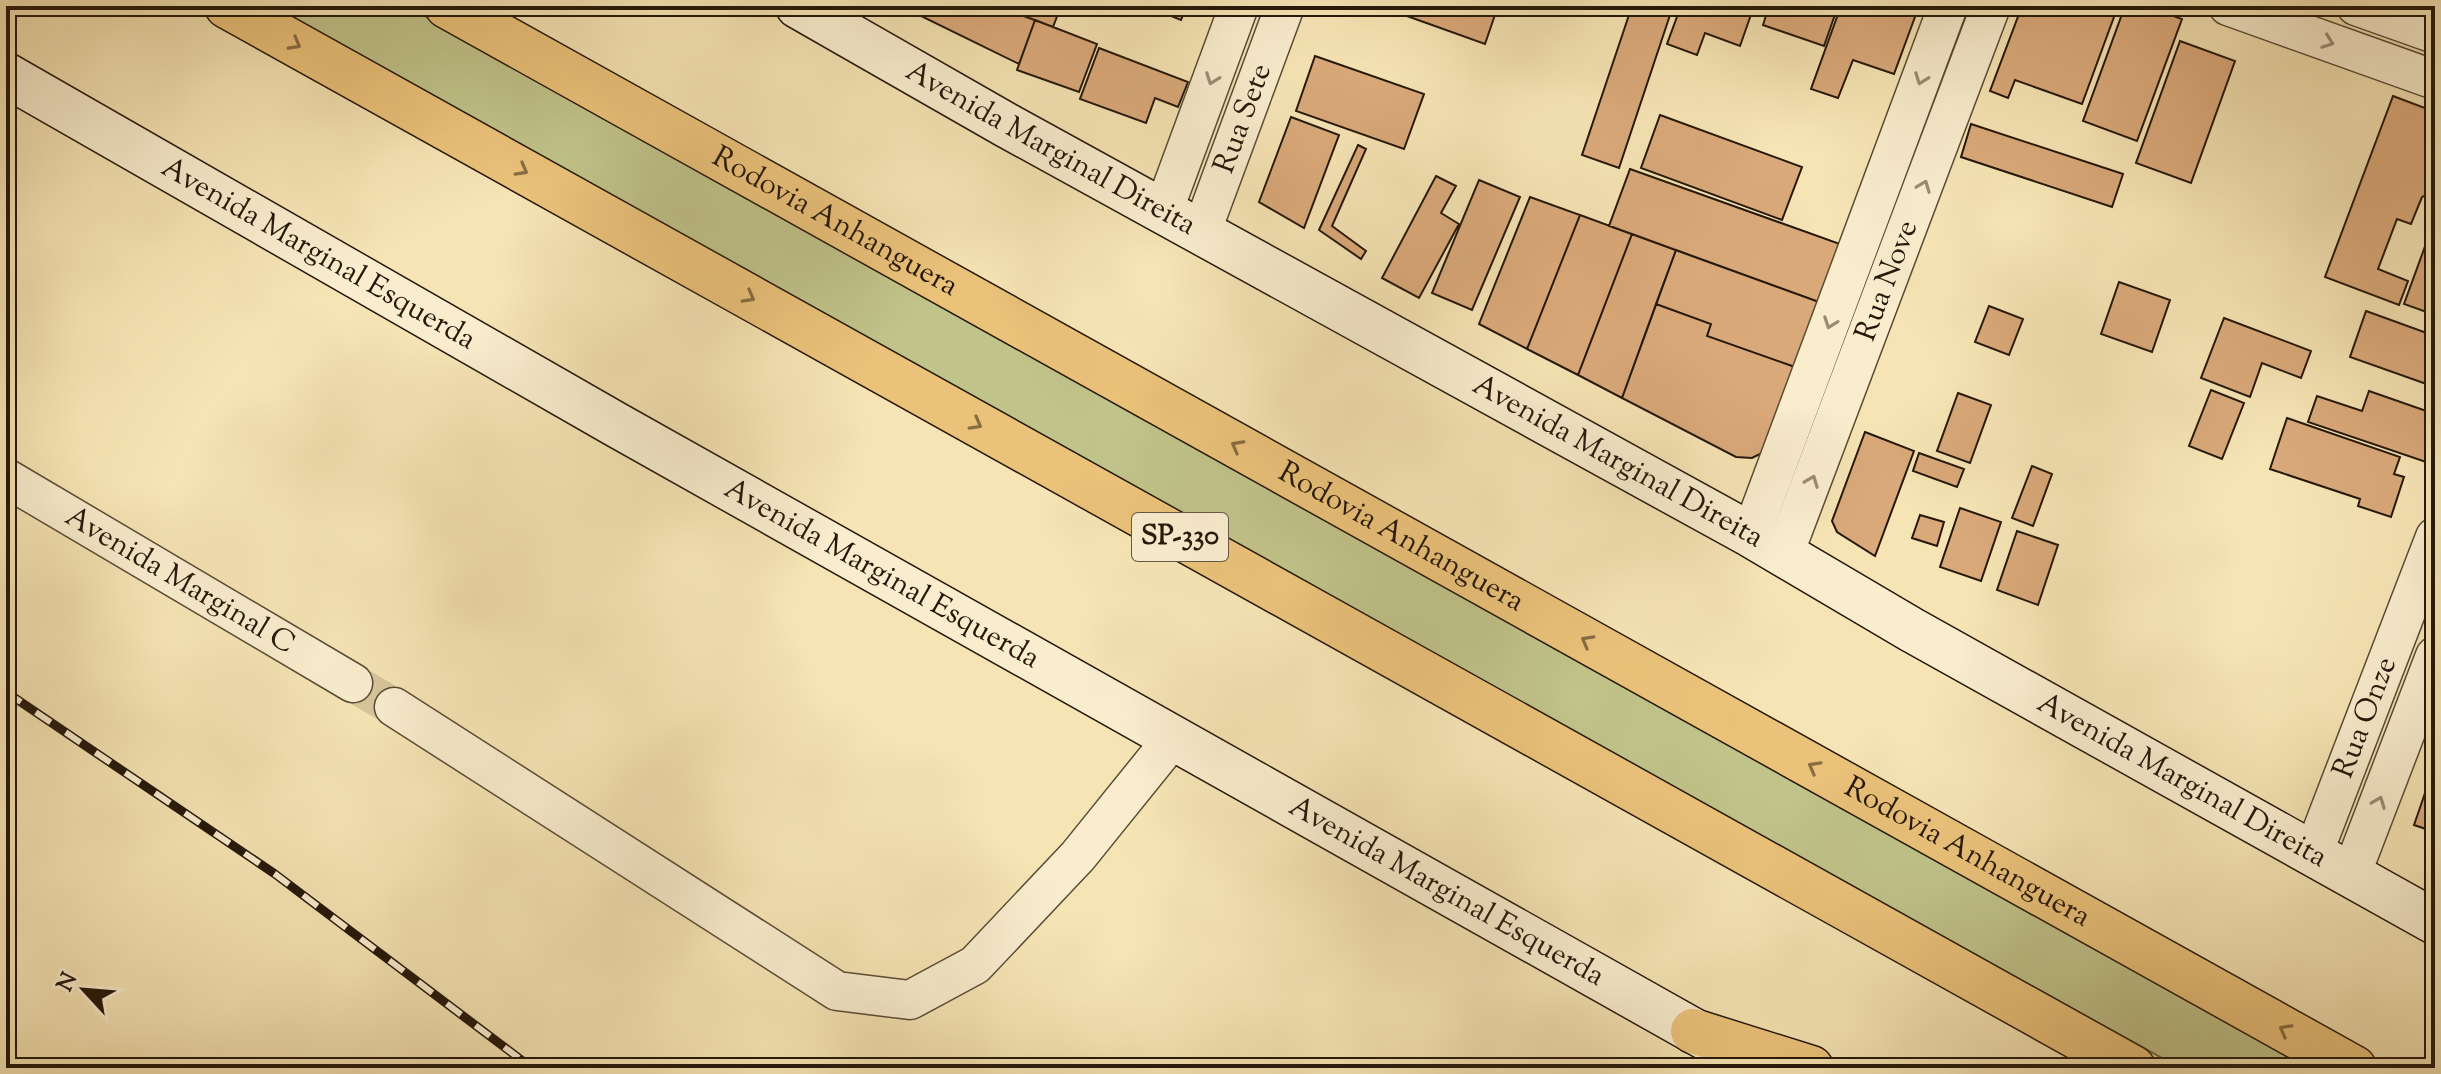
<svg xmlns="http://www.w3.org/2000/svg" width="2441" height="1074" viewBox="0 0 2441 1074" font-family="'Sorts Mill Goudy',serif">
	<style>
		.green { fill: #c0c38a; stroke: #726e4a; stroke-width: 2 }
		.building { fill: #daa97a; stroke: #25180b; stroke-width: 2 }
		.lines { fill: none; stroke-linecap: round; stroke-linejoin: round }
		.minor-tunnel { stroke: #d7c59b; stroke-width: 38; stroke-dasharray: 38 19; stroke-linecap: butt }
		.minor-casing { stroke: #594b35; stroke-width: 41 }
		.secondary-casing { stroke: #25180b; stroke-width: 47 }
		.motorway-casing { stroke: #25180b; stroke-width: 47 }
		.minor { stroke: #f9edce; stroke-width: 38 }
		.secondary { stroke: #f9edce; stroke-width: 44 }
		.motorway { stroke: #ebc27a; stroke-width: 44 }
		.rail-casing { stroke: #25180b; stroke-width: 9 }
		.rail { stroke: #f9edce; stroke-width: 6; stroke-dasharray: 18; stroke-linecap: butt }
		.oneway { stroke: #9a8d76 }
		.oneway2 { stroke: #886d42 }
		.labels { text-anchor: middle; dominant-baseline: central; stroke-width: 8; stroke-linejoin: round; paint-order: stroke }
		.shield { fill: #f9edce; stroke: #655846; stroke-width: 2 }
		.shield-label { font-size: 28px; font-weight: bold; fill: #25180b }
		.street-label { font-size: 30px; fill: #25180b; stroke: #f9edce }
	</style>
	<rect width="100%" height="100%" fill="#f6e4b4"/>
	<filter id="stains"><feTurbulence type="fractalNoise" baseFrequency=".0025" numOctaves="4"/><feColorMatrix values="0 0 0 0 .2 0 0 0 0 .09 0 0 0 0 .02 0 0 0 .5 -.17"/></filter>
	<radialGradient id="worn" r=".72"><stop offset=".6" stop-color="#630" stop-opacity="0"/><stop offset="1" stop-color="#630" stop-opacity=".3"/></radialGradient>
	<path class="green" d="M268,6H407L2310,1068H2180L1672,788Z"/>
	<path class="building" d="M925,6H997L1035,20L1019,64L921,16Z
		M997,6H1061L1053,27Z
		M1146,6H1187L1181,20Z
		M1379,6H1498L1485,44Z
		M1622,6H1673L1619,168L1582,155L1631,9Z
		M1681,6H1754L1740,46L1705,33L1697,55L1667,44Z
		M1769,6H1838L1824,46L1763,25Z
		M1841,6H1919L1894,74L1853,60L1838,98L1811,89Z
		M2022,6H2118L2082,104L2015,80L2008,98L1990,91Z
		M2125,6H2146L2182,19L2137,141L2083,121Z
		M1035,20L1097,44L1079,92L1017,70Z
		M2180,41L2235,61L2191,183L2136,163Z
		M1099,48L1188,82L1178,107L1155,98L1146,123L1080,99Z
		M1315,56L1424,94L1404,149L1296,111Z
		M2393,96L2433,111L2425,134L2435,138V164L2432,172L2435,191L2422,197L2411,224L2397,219L2378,269L2408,281L2399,305L2325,277Z
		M1660,115L1802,167L1782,220L1641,168Z
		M1291,117L1339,135L1304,228L1259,202Z
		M1971,124L2123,174L2112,207L1961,157Z
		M1358,145L1366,149L1332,226L1366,251L1361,259L1319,230Z
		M1630,169L1840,244L1819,302L1609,226Z
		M1436,176L1456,186L1441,213L1459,224L1419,298L1382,278Z
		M1479,180L1520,197L1472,310L1432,293Z
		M1530,197L1580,215L1527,349L1479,324Z
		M1580,215L1632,234L1578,375L1527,349Z
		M2435,219V315L2404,304Z
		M1632,234L1676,250L1622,398L1578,375Z
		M1676,250L1819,302L1795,367L1707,336L1711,324L1656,304Z
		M2119,282L2170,300L2152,352L2101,334Z
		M1656,304L1711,324L1707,336L1795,367L1762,453L1752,458L1736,457L1622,398Z
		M1989,306L2023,319L2009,355L1975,342Z
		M2366,311L2435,336V387L2350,357Z
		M2224,318L2311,351L2301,378L2262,363L2250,397L2201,378Z
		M2211,390L2244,403L2222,459L2189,446Z
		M2369,391L2435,414V456L2432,464L2308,422L2317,396L2362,411Z
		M1958,393L1991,405L1970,463L1937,451Z
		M2287,418L2400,457L2394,474L2404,477L2391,517L2358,506L2360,499L2270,469Z
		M1865,432L1914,451L1875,556L1837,532L1832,521Z
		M1919,453L1964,469L1957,487L1913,471Z
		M2032,466L2052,474L2033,526L2012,518Z
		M1960,508L2001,522L1981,581L1940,567Z
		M1920,515L1944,522L1937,546L1912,538Z
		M2017,531L2058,545L2038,605L1997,590Z
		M2435,764V832L2414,825Z"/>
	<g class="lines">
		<path class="minor-tunnel" d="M353,683L394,707"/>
		<defs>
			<g id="minor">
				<path d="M2228,6L2435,80"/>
				<path d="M2356,6L2435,34"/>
				<path d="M1163,212L1239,6"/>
				<path id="s1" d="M1201,233L1285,6"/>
				<path id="s2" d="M6,478L353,683"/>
				<path d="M1751,535L1948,6"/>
				<path id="s3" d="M1784,554L1991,6"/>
				<path d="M394,707L837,991L910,1000L975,965L1078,856L1174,737"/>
				<path id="s4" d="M2313,854L2435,537"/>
				<path d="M2351,875L2435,656"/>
			</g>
			<g id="secondary">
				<path id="s5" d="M798,6L1006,125L1751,535L1912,630L2435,922"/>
				<path id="s6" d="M6,75L615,424L1726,1049"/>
			</g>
			<g id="motorway">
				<path d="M227,6L2133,1068"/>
				<path id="s7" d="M447,6L2354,1068"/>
				<path d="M1693,1031L1811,1068"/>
			</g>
		</defs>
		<use href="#minor" class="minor-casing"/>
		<use href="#secondary" class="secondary-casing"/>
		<use href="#motorway" class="motorway-casing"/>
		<use href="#minor" class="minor"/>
		<use href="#secondary" class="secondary"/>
		<use href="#motorway" class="motorway"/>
		<defs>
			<path id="rail" d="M6,692L275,874L532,1068"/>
		</defs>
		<use href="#rail" class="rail-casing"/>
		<use href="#rail" class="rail"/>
	</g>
	<defs><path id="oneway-chevron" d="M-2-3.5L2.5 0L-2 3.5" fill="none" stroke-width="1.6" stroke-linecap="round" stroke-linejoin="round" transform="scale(2)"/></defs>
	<g class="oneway">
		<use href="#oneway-chevron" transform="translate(2328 42) rotate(20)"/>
		<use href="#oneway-chevron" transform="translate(1212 79) rotate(110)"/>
		<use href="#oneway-chevron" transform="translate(1921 79) rotate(110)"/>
		<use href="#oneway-chevron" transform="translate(1924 186) rotate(-69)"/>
		<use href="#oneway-chevron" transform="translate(1830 323) rotate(110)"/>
		<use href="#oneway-chevron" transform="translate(1812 481) rotate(-69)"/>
		<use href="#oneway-chevron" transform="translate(2379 802) rotate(-69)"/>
	</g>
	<g class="oneway2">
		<use href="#oneway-chevron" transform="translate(295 44) rotate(29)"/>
		<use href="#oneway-chevron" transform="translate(522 170) rotate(29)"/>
		<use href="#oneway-chevron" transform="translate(749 297) rotate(29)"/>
		<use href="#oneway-chevron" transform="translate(976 424) rotate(29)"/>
		<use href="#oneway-chevron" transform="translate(1237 446) rotate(-151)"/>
		<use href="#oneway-chevron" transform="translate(1587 641) rotate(-151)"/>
		<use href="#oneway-chevron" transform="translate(1814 767) rotate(-151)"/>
		<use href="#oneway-chevron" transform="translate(2285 1030) rotate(-151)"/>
	</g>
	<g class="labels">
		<rect class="shield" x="1132" y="513" width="96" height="48" rx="6"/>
		<g class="shield-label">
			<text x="1180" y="537">SP-330</text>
		</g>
		<g class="street-label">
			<text stroke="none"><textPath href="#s1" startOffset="122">Rua Sete</textPath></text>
			<text stroke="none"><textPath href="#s5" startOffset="290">Avenida Marginal Direita</textPath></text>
			<text stroke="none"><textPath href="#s7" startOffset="444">Rodovia Anhanguera</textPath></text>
			<text stroke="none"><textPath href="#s6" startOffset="360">Avenida Marginal Esquerda</textPath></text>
			<text stroke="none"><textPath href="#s3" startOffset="292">Rua Nove</textPath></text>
			<text stroke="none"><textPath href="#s5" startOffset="938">Avenida Marginal Direita</textPath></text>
			<text stroke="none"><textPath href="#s7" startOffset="1092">Rodovia Anhanguera</textPath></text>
			<text stroke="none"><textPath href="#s6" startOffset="1008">Avenida Marginal Esquerda</textPath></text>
			<text stroke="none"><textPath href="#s2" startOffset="202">Avenida Marginal C</textPath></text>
			<text stroke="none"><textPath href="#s4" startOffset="146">Rua Onze</textPath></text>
			<text stroke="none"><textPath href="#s5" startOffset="1586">Avenida Marginal Direita</textPath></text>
			<text stroke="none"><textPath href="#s7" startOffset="1740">Rodovia Anhanguera</textPath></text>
			<text stroke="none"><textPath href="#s6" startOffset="1656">Avenida Marginal Esquerda</textPath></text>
		</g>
	</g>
	<rect width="2441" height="1074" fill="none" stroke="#f6e4b4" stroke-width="32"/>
	<rect x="8" y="8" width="2425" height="1058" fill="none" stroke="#25180b" stroke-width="4"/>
	<rect x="16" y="16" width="2409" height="1042" fill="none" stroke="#25180b" stroke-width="2"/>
	<g transform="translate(84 990) rotate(296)" stroke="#f9edce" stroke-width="6" paint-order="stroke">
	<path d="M0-6L14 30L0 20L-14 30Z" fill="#25180b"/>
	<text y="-12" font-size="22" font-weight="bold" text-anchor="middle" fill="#25180b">N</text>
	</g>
	<rect width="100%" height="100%" filter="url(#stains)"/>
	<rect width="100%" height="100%" fill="url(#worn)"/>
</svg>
